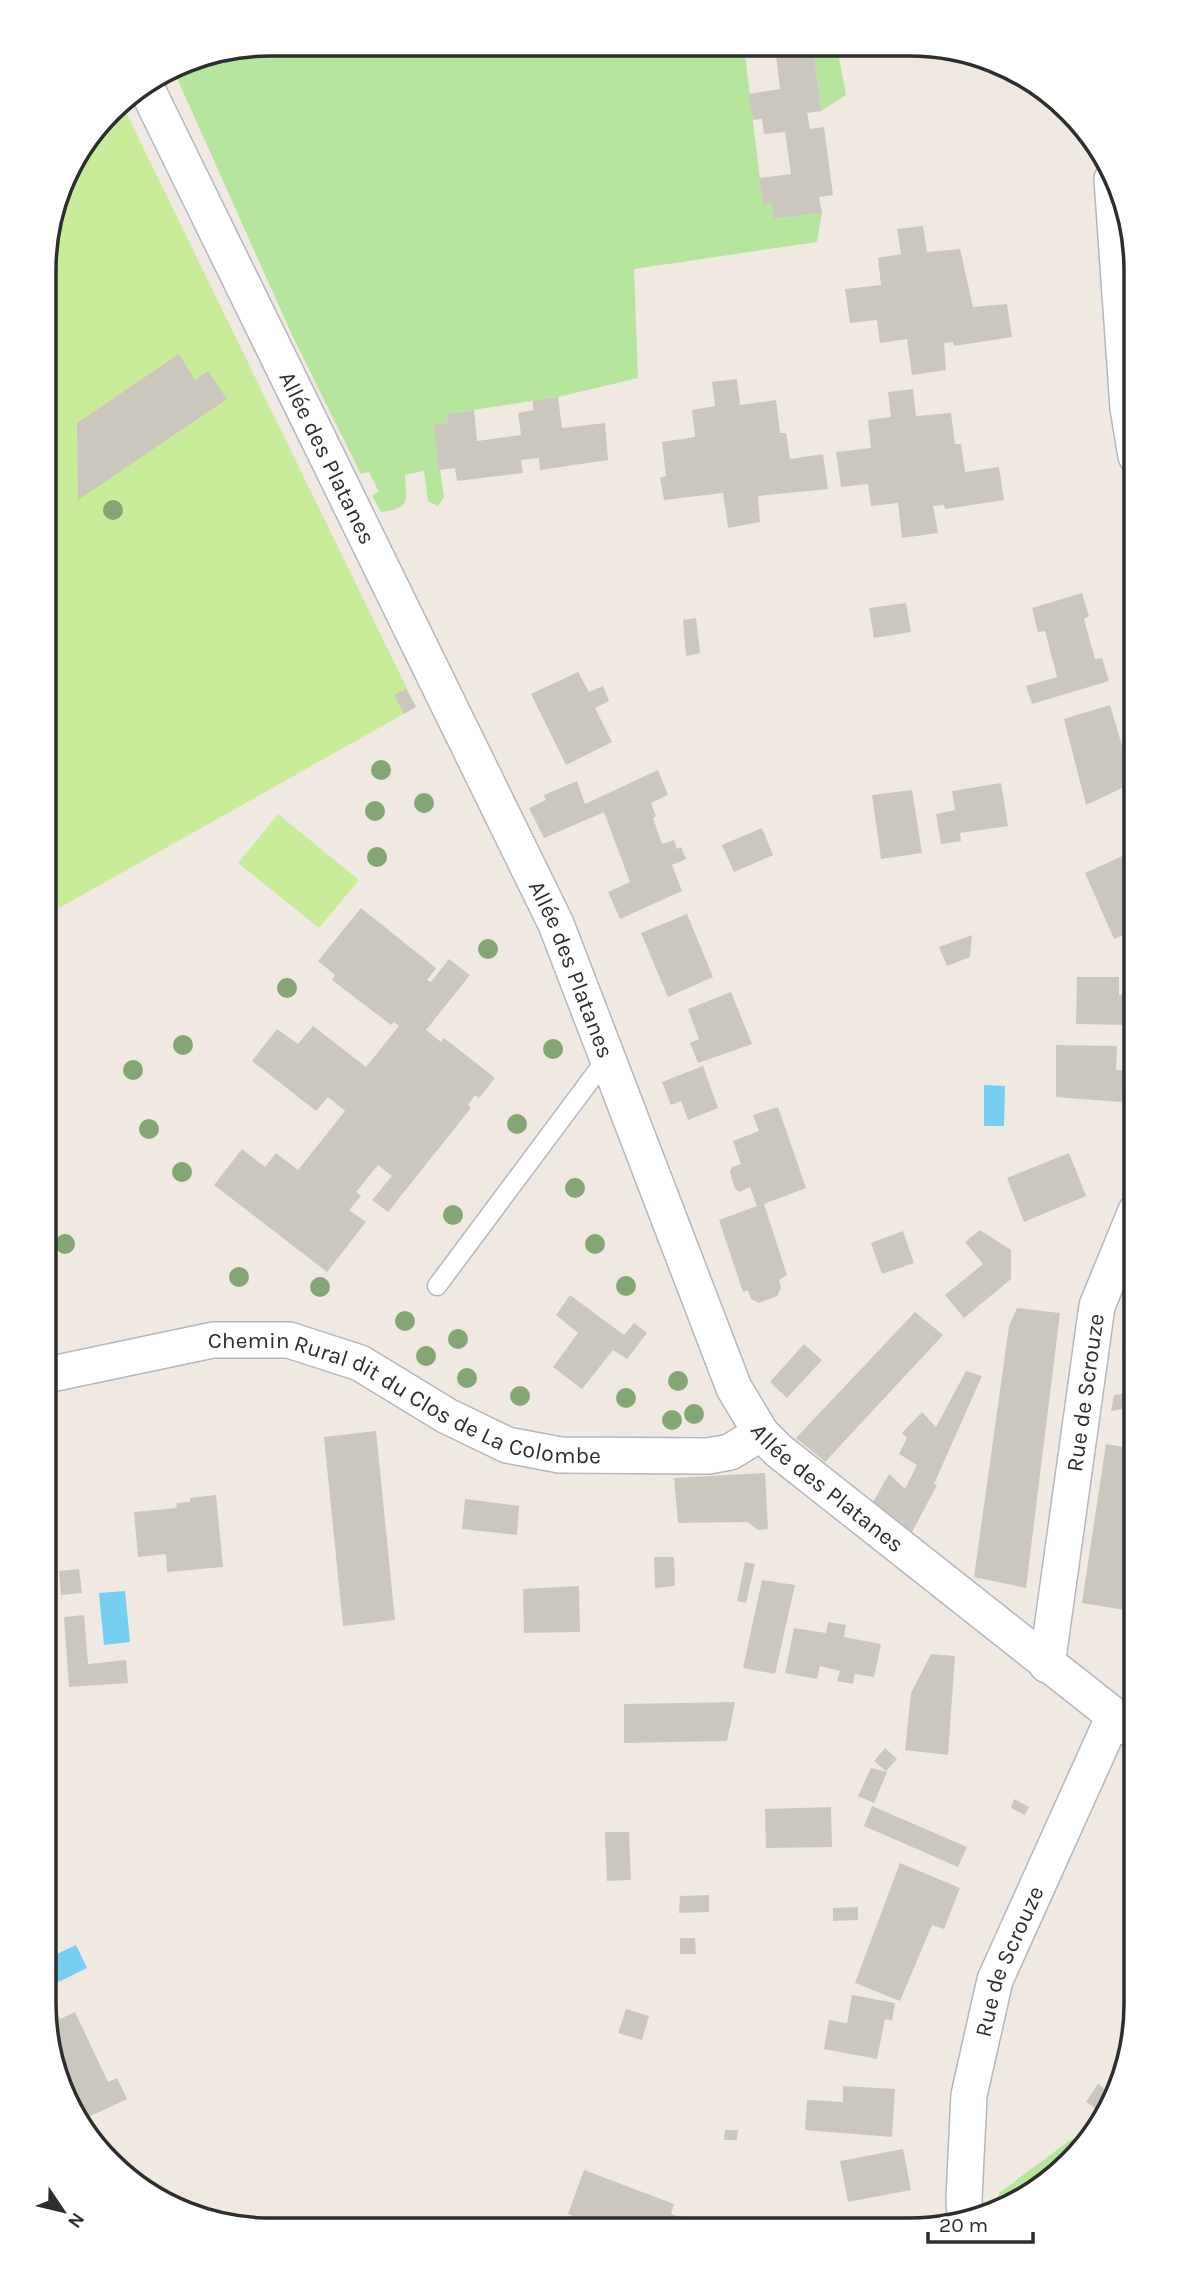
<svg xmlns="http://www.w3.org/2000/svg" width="1180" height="2274" viewBox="0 0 1180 2274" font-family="Karla,sans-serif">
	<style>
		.green { fill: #b6e59e }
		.pitch { fill: #c9ec9a }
		.water { fill: #75cff0 }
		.building { fill: #cbc7bf }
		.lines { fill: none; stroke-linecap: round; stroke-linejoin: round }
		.service-casing { stroke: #b4b7c1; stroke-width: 21 }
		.minor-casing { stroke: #b4b7c1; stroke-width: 38 }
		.service { stroke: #fff; stroke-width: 18 }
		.minor { stroke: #fff; stroke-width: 35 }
		.tree { fill: #84a574 }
		.labels { text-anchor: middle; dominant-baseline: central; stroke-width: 7; stroke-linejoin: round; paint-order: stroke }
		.street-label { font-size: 23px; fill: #2e2e2e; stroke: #fff }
		.rim { fill: none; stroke: #2e2e2e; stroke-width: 3.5 }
	</style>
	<rect width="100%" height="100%" fill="#efe9e1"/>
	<path class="green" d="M270,44L744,47L763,204L772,203L775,219L822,213L817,242L634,269L638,378L558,397L447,414L448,422L434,425L444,497L438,506L428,501L424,471L405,475C406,502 412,508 381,512L372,495L379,492L369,472L361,474L292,335L176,76L175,66L184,61Z
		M813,47H837L846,95L821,111Z
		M1097,2129C1076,2166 1036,2192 998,2211L999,2193L1069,2141Z"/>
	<path class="pitch" d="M120,100L416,707L45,916L46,241L67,169Z
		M278,814L359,880L319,928L238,863Z"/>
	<path class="water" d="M984,1085L1005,1086L1004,1126H984Z
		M125,1591L130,1642L104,1645L99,1593Z
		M76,1945L87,1968L44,1989V1960Z"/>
	<path class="building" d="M775,47H813L821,111L807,113L810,129L824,127L833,195L819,197L822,213L774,219L772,203L763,204L759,178L791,174L785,132L764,134L762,119L753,120L748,94L780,89Z
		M923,226L927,252L960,249L973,307L1007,304L1012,337L954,346L953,342L944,343L946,370L912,375L907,339L880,343L877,320L850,323L845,289L881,285L878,258L901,254L897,229Z
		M179,354L195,380L208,371L227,399L78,500L77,423Z
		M737,379L740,405L776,400L780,433H786L790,459L823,454L828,489L758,496L760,522L728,528L723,493L664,500L660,478L666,476L662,442L695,437L692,410L715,406L712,382Z
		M913,389L916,416L951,413L955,444H961L965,472L999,467L1004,500L945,509L944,505L933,506L938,533L902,538L898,503L871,506L868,484L841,487L836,452L871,448L868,420L891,417L888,392Z
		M558,397L562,428L605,423L608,460L540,470L539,458L521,460L523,473L457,481L455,468L439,470L434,425L448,422L447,414L474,410L477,441L521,435L518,413L533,410V401Z
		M1082,593L1089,616L1084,619L1095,659L1102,658L1109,681L1032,704L1026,686L1057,677L1045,631L1038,632L1032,608Z
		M906,603L911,632L874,638L869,608Z
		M696,618L700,653L686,656L683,620Z
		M578,672L589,692L603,686L609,701L595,708L612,742L566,765L531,694Z
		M406,689L416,707L404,714L394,695Z
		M1110,705L1133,783L1086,805L1064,719Z
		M658,770L668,795L651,803L656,816L653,818L662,844L674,840L677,849L681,847L686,859L672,865L682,891L620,919L608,892L630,882L604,812L544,838L529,808L546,800L544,795L577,781L585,804Z
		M1001,783L1008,826L960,833L961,841L941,844L936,814L955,810L952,791Z
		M912,790L922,853L881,859L872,795Z
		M762,828L773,855L734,872L722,845Z
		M1129,853L1136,870V930L1114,939L1085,873Z
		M361,908L436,968L427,980L431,982L449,959L470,975L426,1030L441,1042L444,1038L495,1078L479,1098L475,1095L468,1105L471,1108L388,1212L372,1200L392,1176L378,1165L356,1192L361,1196L349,1210L366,1222L327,1272L214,1185L242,1149L265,1167L276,1153L298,1170L345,1111L328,1097L316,1111L252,1061L277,1029L298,1044L313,1026L366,1067L399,1026L394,1022L391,1025L332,980L335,975L318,961Z
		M687,914L713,977L668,997L641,933Z
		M972,935L970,957L947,966L939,947Z
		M1077,977H1119V995H1126V1025L1076,1024Z
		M731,992L752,1044L698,1063L690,1043L699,1039L688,1009Z
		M1056,1045L1117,1046L1116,1070H1123L1122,1102L1056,1097Z
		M703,1066L718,1108L688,1120L681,1101L671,1105L662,1082Z
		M778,1107L806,1188L764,1204L787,1275L779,1280L781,1288L777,1296L759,1303L751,1299L748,1290L743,1292L719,1220L757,1206L750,1187L740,1192L735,1189L730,1172L732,1167L741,1164L733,1141L759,1131L753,1115Z
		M1069,1153L1086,1196L1024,1222L1007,1178Z
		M980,1230L1011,1250V1279L964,1318L945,1295L983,1264L965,1242Z
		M903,1231L914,1263L882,1274L871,1243Z
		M570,1295L624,1335L634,1323L647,1333L627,1359L613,1350L582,1389L553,1367L578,1333L556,1315Z
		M1128,1297H1136V1356L1122,1355Z
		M1017,1308L1060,1313L1026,1588L974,1577L1009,1326Z
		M915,1312L943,1335L825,1462L796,1438Z
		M804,1344L822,1360L787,1398L770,1382Z
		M966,1371L982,1376L934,1484L937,1485L911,1534L872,1504L889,1474L905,1489L917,1465L899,1454L907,1438L902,1433L922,1412L936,1427Z
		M1136,1392V1416L1129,1417L1128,1408L1111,1411L1114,1395Z
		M376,1431L395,1620L343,1626L324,1437Z
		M1106,1444L1136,1449V1585L1131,1611L1082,1603Z
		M765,1473L768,1529L758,1530L748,1522L678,1523L674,1478Z
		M216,1495L223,1567L167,1572L166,1554L138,1557L134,1512L177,1508L176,1503L190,1502V1498Z
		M465,1499L519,1506L517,1535L462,1529Z
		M654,1557H674L675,1586L655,1588Z
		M745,1562L755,1564L746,1603L737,1601Z
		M79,1569L82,1593L61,1595L59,1571Z
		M762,1580L795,1585L775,1674L743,1668Z
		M579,1586L580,1632L524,1633L523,1589Z
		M84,1615L88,1664L126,1660L128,1683L69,1687L64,1617Z
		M828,1622L846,1625L844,1637L881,1644L874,1677L855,1674L853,1684L837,1681L840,1671L820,1666L817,1679L785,1673L794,1628L826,1633Z
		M931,1654L955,1656L948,1755L905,1750L911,1693Z
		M735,1702L727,1741L624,1743V1704Z
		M885,1748L897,1759L886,1771L874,1761Z
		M871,1768L887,1772L874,1803L858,1796Z
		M1014,1799L1029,1807L1025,1815L1011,1808Z
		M872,1806L967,1847L958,1867L864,1826Z
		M831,1807L832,1847L766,1848L765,1809Z
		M605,1832H629L631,1880L607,1881Z
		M900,1863L960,1888L944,1929L932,1925L900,2001L855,1983Z
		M709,1895V1912L679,1913L680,1896Z
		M858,1907V1920L833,1921V1908Z
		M680,1938H695L696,1954H680Z
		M852,1995L895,2003L892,2021L885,2019L877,2059L824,2049L829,2020L847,2023Z
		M626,2009L649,2016L642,2040L618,2033Z
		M53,2010H56L60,2019L75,2012L108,2082L117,2078L127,2099L84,2119L56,2077L45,2013Z
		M1098,2084L1114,2096L1102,2113L1086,2102Z
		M843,2086L895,2089L892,2137L805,2130L807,2100L843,2102Z
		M725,2130H738L737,2140H724Z
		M903,2149L911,2190L848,2202L840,2161Z
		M584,2170L674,2204L671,2214L694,2222L691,2230L603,2229L568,2214Z
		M850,2224L870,2229V2230H849Z"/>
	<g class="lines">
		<defs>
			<path id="service" d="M437,1286L607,1058"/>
			<g id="minor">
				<path id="s1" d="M145,85L556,924L734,1388L761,1433L779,1451L1136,1733"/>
				<path d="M1112,179L1128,408L1136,456"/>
				<path id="s2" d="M47,1375L213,1340H289L360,1363L447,1416L507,1445L560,1455L708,1456L730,1452L761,1433"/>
				<path id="s3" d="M1047,1665L1097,1306L1136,1211"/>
				<path id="s4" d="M965,2221L964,2199L969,2095L995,1980L1114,1716"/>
			</g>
		</defs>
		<use href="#service" class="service-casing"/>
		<use href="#minor" class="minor-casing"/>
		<use href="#service" class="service"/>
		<use href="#minor" class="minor"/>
	</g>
	<g class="tree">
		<circle cx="113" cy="510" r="10"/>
		<circle cx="381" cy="770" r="10"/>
		<circle cx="424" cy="803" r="10"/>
		<circle cx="375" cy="811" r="10"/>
		<circle cx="377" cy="857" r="10"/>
		<circle cx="488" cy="949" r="10"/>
		<circle cx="287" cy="988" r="10"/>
		<circle cx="183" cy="1045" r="10"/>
		<circle cx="553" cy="1049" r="10"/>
		<circle cx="133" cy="1070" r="10"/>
		<circle cx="517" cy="1124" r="10"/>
		<circle cx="149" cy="1129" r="10"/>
		<circle cx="182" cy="1172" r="10"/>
		<circle cx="575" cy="1188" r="10"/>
		<circle cx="453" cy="1215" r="10"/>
		<circle cx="65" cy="1244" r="10"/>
		<circle cx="595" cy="1244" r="10"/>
		<circle cx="239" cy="1277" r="10"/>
		<circle cx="626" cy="1286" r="10"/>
		<circle cx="320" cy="1287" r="10"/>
		<circle cx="405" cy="1321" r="10"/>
		<circle cx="458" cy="1339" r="10"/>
		<circle cx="426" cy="1356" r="10"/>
		<circle cx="467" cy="1378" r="10"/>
		<circle cx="678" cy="1381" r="10"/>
		<circle cx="520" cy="1396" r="10"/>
		<circle cx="626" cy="1398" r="10"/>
		<circle cx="694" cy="1414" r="10"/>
		<circle cx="672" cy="1420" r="10"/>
	</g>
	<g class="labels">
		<g class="street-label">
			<text stroke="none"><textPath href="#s1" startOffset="415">Allée des Platanes</textPath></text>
			<text stroke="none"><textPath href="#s1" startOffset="982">Allée des Platanes</textPath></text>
			<text stroke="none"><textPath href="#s3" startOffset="275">Rue de Scrouze</textPath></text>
			<text stroke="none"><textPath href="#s2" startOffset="374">Chemin Rural dit du Clos de La Colombe</textPath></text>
			<text stroke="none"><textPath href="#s1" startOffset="1570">Allée des Platanes</textPath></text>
			<text stroke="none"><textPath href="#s4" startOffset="266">Rue de Scrouze</textPath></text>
		</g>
	</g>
	<path d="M0 0H1180V2274H0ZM270 56H910A214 214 0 0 1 1124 270V2004A214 214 0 0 1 910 2218H270A214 214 0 0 1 56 2004V270A214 214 0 0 1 270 56Z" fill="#fff" fill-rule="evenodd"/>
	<path class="rim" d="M270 56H910A214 214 0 0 1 1124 270V2004A214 214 0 0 1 910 2218H270A214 214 0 0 1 56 2004V270A214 214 0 0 1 270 56Z"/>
	<g transform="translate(63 2211) rotate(125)" stroke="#ffffff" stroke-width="5" paint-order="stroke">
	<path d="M0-5L12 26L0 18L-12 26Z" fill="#2e2e2e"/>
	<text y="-10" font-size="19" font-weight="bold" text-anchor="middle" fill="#2e2e2e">N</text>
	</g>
	<path d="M928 2232v10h105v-10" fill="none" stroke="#2e2e2e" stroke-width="3.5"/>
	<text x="939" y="2232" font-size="21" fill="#2e2e2e" stroke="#ffffff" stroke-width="5" paint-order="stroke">20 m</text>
</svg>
